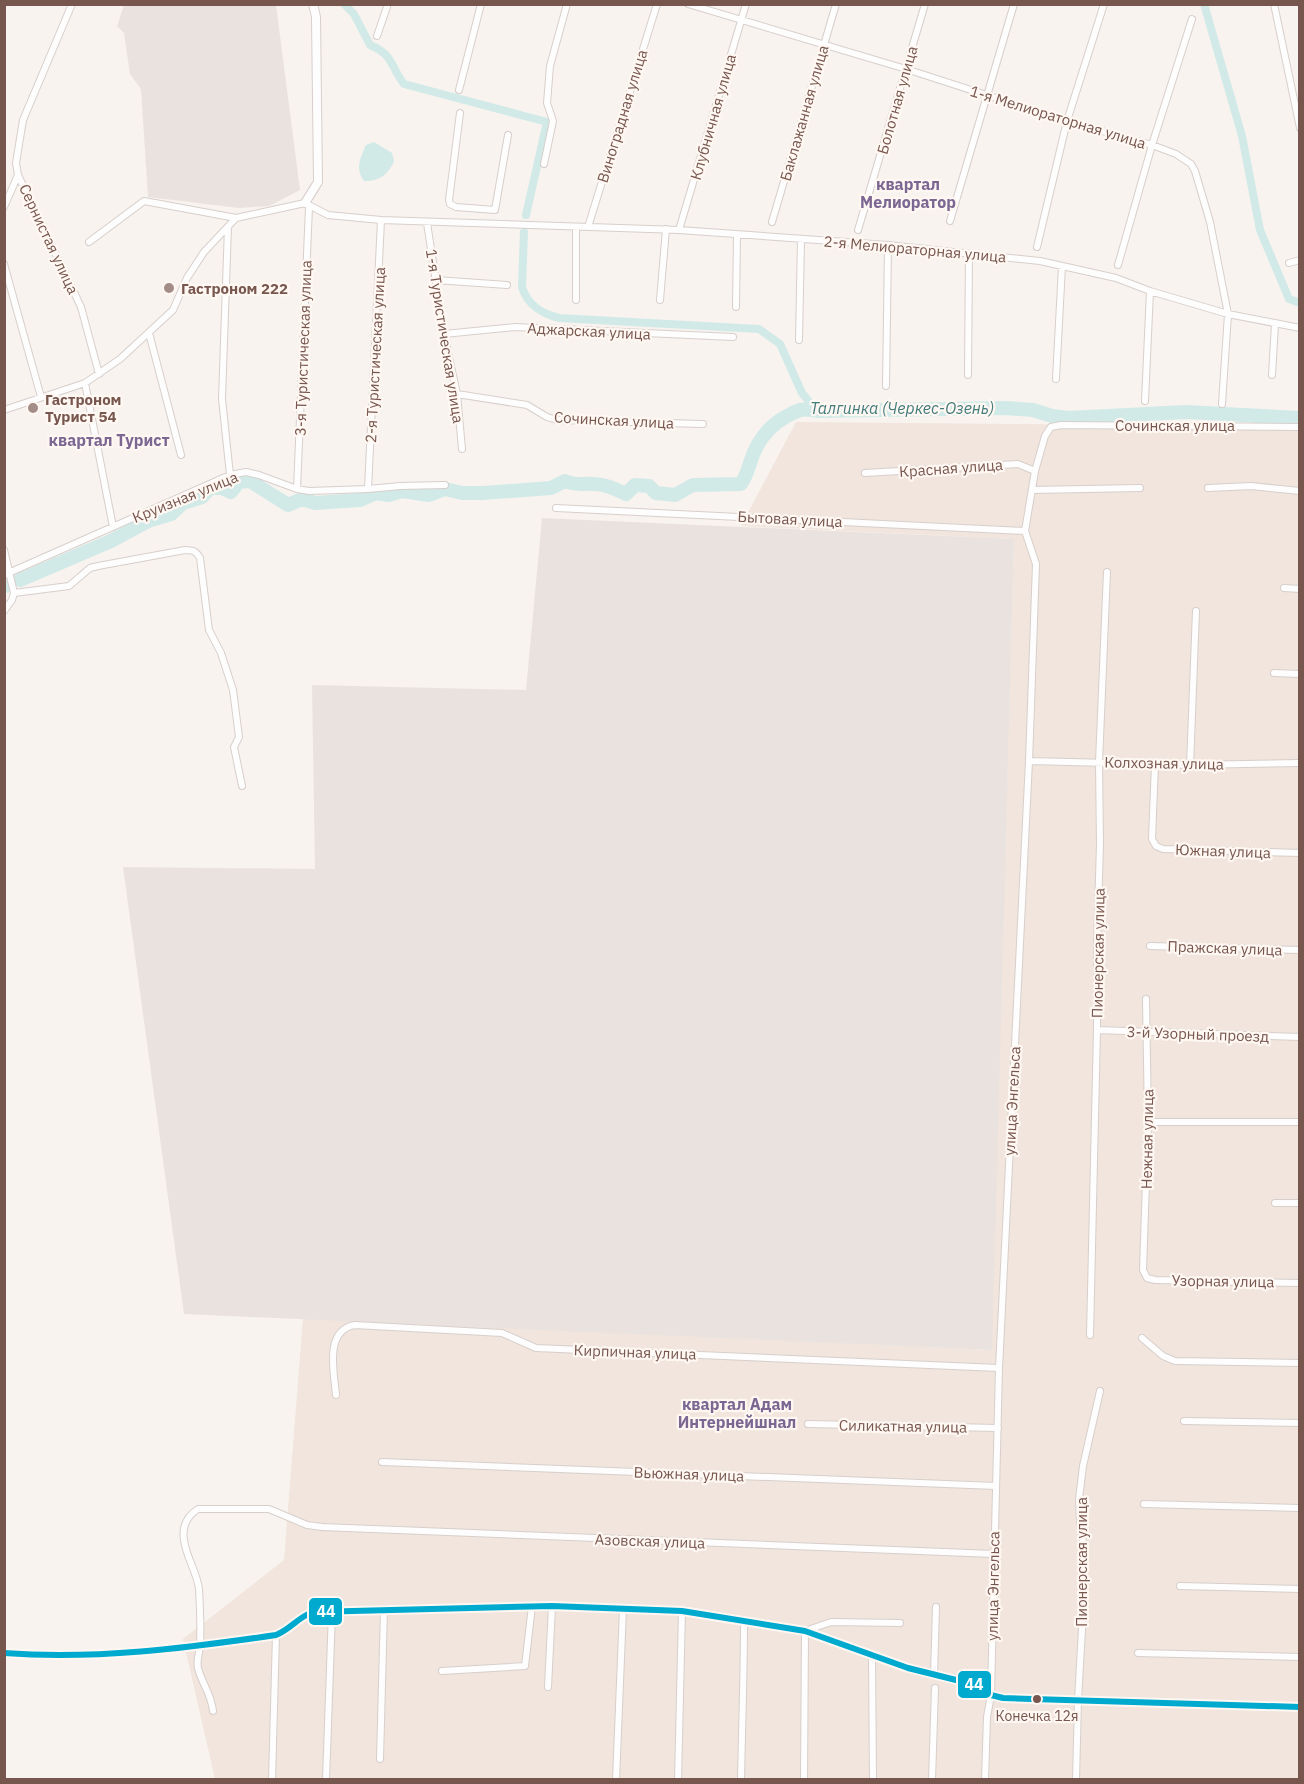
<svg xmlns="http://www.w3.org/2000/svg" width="1304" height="1784" viewBox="0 0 1304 1784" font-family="'IBM Plex Sans',sans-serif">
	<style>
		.residential { fill: #f1e5dd }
		.industrial { fill: #eae2de }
		.water { fill: #d1eae8 }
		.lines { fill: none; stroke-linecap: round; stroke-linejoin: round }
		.canal { stroke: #d1eae8; stroke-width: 8 }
		.river { stroke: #d1eae8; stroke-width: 14 }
		.minor-casing { stroke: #d7cfcc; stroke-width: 8 }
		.tertiary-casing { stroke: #d7cfcc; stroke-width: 10 }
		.minor { stroke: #fefdfd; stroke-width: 6 }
		.tertiary { stroke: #fefdfd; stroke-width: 8 }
		.bus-1-casing { stroke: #fef7f2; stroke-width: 10 }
		.bus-1 { stroke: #00a9ce; stroke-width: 6 }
		.poi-dot { fill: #a48d86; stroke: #fef7f2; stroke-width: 2 }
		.bus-dot { fill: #77564e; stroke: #fef7f2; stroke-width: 2 }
		.labels { text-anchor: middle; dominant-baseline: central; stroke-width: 4.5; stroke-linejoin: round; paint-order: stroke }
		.bus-label { font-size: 14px; fill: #77564e; stroke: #fef7f2 }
		.street-label { font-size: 15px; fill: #77564e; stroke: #fef7f2 }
		.poi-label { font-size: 15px; font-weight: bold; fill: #77564e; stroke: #fef7f2; text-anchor: start }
		.neighbourhood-label { font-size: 16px; font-weight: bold; fill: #7c6692; stroke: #fef7f2 }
		.water-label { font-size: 16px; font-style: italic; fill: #427b7b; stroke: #fef7f2 }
		.line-badge { stroke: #fef7f2; stroke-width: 2 }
		.badge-label { font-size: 16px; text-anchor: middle; font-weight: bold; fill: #fff }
	</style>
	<rect width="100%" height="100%" fill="#f8f3ef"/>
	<path class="residential" d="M1299,418V1779H215L183,1639L284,1560L303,1318L991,1350L1014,539L741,526L796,422L1217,426Z"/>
	<path class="industrial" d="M124,5H276L300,190L269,206L239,208L148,197L141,89L130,74L124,33L117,26Z
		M542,518L1014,539L992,1350L184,1314L123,867L315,869L312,685L526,690Z"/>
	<path class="water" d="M374,142L392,153L394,161C389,174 378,182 364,181C355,168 360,159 366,145Z"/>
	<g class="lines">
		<path class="canal" d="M344,4L354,14L370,45C394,55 390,66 404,84L547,122L526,215
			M1204,4L1242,136L1260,230L1289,299L1300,303
			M524,232L522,287C527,304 542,314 559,318L759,329L780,344L802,393L817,411"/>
		<path class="river" d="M20,580L111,541L148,521L171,514L183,503L202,497L210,488H222L231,492L239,482L250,481L288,505L302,499L315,503L360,500L376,493L389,495L402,491L429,495L445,489L462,493H483L551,488L565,481C576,486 582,483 594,484C605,484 616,489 626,494L635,485L649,486L656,493L675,495L693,485L741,484C746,477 747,472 750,463C756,443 768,426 787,416C800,409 802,408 817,411L1006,408L1033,410L1052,416L1068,418L1186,412L1300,418
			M4,586H6"/>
		<defs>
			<path id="minor" d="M72,4L23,120L16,163L18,175L81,307L99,374
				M688,4L906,69L1067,121L1152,145L1176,154L1191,164L1195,171L1210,222L1228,314L1222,404
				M1274,4L1300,128
				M377,36L388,4
				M459,90L481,4
				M460,113L449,200L450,204L456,207L495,210L508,135
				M544,164L553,121L547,103L550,66L567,4
				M4,207L18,175
				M950,221L1014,4
				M772,222L836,4
				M427,223L444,334L457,394L462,449
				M228,227L222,399L230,475
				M588,227L657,4
				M679,230L746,4
				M858,230L925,4
				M89,242L144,201L236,218
				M1037,247L1067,121L1104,4
				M1289,263L1300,260
				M4,264L41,397
				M1118,265L1152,145L1192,19
				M436,280L507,285
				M576,300V227
				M660,300L666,229
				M736,307L737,235
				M149,333L181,455
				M444,334L515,327L733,337
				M799,340L801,239
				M968,375L969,254
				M1272,375L1275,324
				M1056,379L1062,266
				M85,383L113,527
				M886,386L888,245
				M457,394L527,405L547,417L557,420L703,424
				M1145,401L1150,291
				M4,410L85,383L120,359L173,310L187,278L204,252L236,218L305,203L328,215L381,220L679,230L888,245L1040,261L1116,278L1150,291L1228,314L1300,328
				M865,473L1018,464L1035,471
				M1208,488L1251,486L1300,491
				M297,489L309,207
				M368,489L381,220
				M1032,490L1140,488
				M556,508L1025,531
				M4,550L14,593L12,600L4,611
				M4,575L230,475L246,472L259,475L297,489L309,491L368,489L400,486L445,485
				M1284,588L1300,589
				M14,593L69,586L90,568L98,566L185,550C193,550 196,551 200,558L209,630L221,653L233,690L239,737L234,747L242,786
				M1274,673L1300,674
				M1029,761L1190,765L1300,763
				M1155,764L1152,839L1156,846L1163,849L1300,853
				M1190,765L1196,611
				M1150,946L1300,950
				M1146,999L1148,1122L1143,1270L1147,1278L1155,1280L1300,1283
				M1097,1030L1300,1037
				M1148,1122H1300
				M1275,1203H1300
				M1090,1335L1097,1030V946L1100,844L1099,762L1107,572
				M1142,1338L1163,1356L1175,1361L1300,1363
				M336,1395C334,1372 324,1330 355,1325L502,1333L536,1348L999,1368
				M1184,1421L1300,1423
				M808,1424L998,1428
				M382,1462L996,1486
				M1144,1504L1300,1508
				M1180,1586L1300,1589
				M4,1653C95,1660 187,1648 276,1635C291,1629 298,1617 313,1612L552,1606L682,1611L805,1631L908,1668L980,1686L991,1695L1003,1698L1300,1707
				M1138,1653L1300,1657
				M872,1655L873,1780
				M442,1671L525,1666L532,1606
				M934,1675L936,1607
				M548,1687L552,1606
				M213,1711C211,1693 202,1684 198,1668C196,1659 200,1653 200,1645C201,1627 200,1607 199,1589C197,1572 186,1557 184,1540C182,1527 187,1516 198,1509H269L307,1525L322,1527L994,1554
				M380,1759L384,1609
				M272,1780L276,1635
				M326,1780L332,1612
				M616,1780L623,1609
				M678,1780L682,1611
				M741,1780C742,1726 744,1674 744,1621
				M804,1780L805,1631L831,1622L900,1623
				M932,1780L935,1688
				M985,1780L987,1717L991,1695L999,1368L1029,761L1036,564L1025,531L1035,471L1045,436L1051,427L1061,425L1300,427
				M1076,1780L1078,1700L1084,1594L1083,1544L1080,1522L1079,1499L1083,1466L1100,1391"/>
			<path id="tertiary" d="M305,203L318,182L316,17L313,4"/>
		</defs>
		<use href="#minor" class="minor-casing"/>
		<use href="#tertiary" class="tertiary-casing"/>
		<use href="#minor" class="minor"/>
		<use href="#tertiary" class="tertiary"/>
		<defs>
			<path id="bus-1" d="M4,1653C95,1660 187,1648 276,1635C291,1629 298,1617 313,1612L552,1606L682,1611L805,1631L908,1668L980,1686L991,1695L1003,1698L1300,1707"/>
		</defs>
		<use href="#bus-1" class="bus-1-casing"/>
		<use href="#bus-1" class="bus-1"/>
	</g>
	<g class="poi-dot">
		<circle cx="169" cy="288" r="6"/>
		<circle cx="33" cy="408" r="6"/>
	</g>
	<circle class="bus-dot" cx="1037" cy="1699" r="5"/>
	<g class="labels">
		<g class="bus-label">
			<text x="1037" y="1716">Конечка 12я</text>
		</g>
		<g class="street-label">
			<text transform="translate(897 100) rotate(-74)">Болотная улица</text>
			<text transform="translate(804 113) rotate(-74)">Баклажанная улица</text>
			<text transform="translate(622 116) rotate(-73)">Виноградная улица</text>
			<text transform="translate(713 117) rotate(-74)">Клубничная улица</text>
			<text transform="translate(1058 117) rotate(17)">1-я Мелиораторная улица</text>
			<text transform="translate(49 239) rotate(65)">Сернистая улица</text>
			<text transform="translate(915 249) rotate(5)">2-я Мелиораторная улица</text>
			<text transform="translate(589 331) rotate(3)">Аджарская улица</text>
			<text transform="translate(445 336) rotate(81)">1-я Туристическая улица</text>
			<text transform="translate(303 348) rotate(-88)">3-я Туристическая улица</text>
			<text transform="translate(375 355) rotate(-87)">2-я Туристическая улица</text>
			<text transform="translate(614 420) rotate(3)">Сочинская улица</text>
			<text x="1175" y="425">Сочинская улица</text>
			<text transform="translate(951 468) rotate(-4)">Красная улица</text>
			<text transform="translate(185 497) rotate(-22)">Круизная улица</text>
			<text transform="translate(790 519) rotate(3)">Бытовая улица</text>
			<text transform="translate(1164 763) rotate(1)">Колхозная улица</text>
			<text transform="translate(1223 851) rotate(2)">Южная улица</text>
			<text transform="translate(1225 948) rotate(2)">Пражская улица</text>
			<text transform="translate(1098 953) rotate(-89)">Пионерская улица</text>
			<text transform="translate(1198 1034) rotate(2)">3-й Узорный проезд</text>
			<text transform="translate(1012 1101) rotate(-87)">улица Энгельса</text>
			<text transform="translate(1147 1139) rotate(-89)">Нежная улица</text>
			<text transform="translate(1223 1281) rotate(1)">Узорная улица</text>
			<text transform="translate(635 1352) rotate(2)">Кирпичная улица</text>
			<text transform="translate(903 1426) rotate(1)">Силикатная улица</text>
			<text transform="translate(689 1474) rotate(2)">Вьюжная улица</text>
			<text transform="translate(650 1541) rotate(2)">Азовская улица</text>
			<text transform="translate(1081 1562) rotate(-90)">Пионерская улица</text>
			<text transform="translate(993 1586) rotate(-89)">улица Энгельса</text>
		</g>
		<g class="poi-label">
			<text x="181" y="288">Гастроном 222</text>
			<text x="45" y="399">Гастроном<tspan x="45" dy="17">Турист 54</tspan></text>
		</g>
		<g class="neighbourhood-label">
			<text x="908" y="184">квартал<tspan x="908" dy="18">Мелиоратор</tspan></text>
			<text x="109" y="440">квартал Турист</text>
			<text x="737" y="1404">квартал Адам<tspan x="737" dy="18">Интернейшнал</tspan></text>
		</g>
		<g class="water-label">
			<text x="902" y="408">Талгинка (Черкес-Озень)</text>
		</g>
	</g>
	<g class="line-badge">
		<rect x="308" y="1597" width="35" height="29" rx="6" fill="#00a9ce"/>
		<rect x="957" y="1670" width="35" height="29" rx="6" fill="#00a9ce"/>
	</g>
	<g class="badge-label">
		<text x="326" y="1617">44</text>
		<text x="974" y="1690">44</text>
	</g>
	<rect width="1304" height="1784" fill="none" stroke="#77564e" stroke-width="12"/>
</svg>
